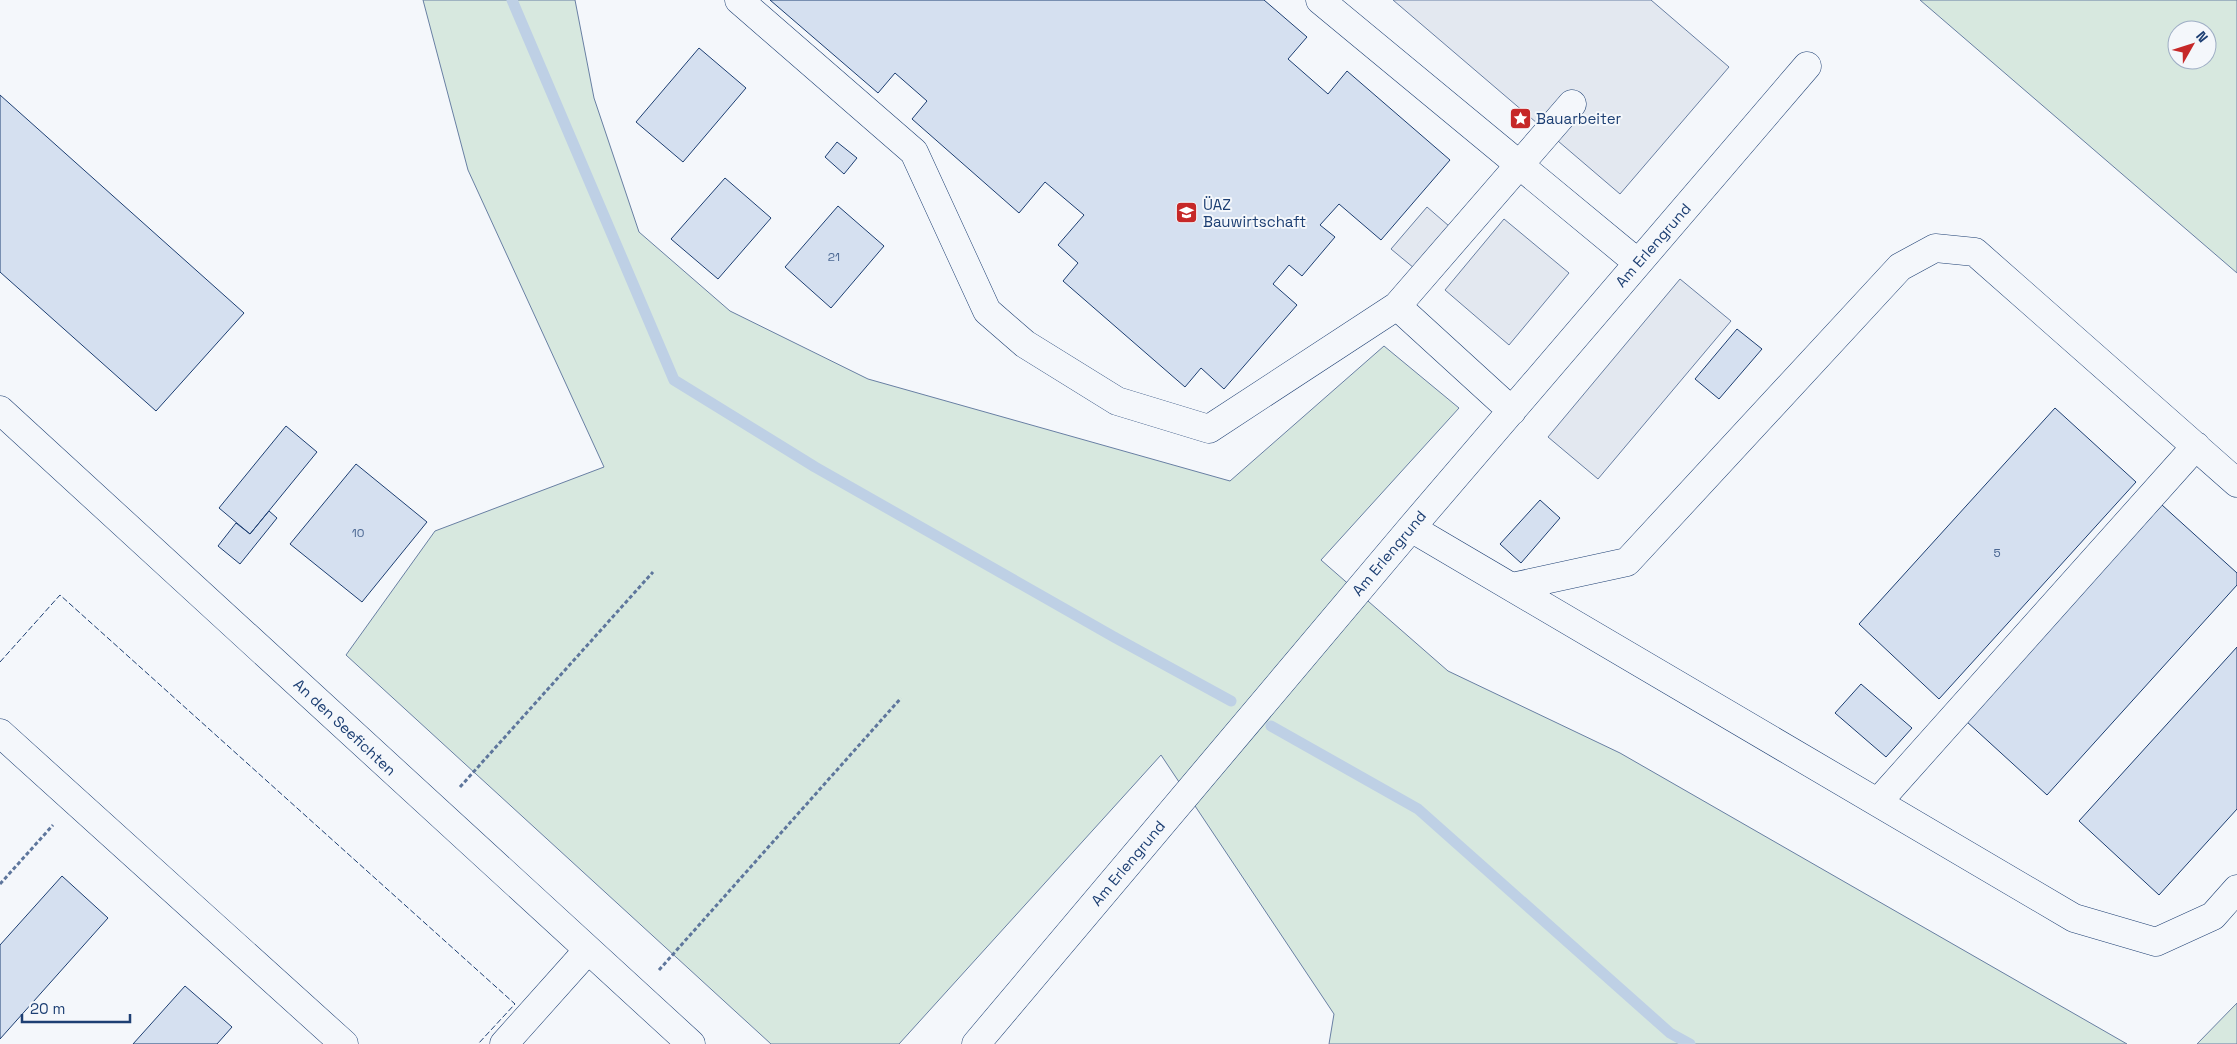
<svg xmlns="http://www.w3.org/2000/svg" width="2237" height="1044" viewBox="0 0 2237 1044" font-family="'Space Grotesk',sans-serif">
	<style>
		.green { fill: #d7e8df; stroke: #687fa3; fill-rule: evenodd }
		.parking { fill: #e3e8f0; stroke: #687fa3 }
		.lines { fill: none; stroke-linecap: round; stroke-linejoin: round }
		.stream { stroke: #bed0e5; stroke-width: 11 }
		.building { fill: #d5e0f0; stroke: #1d3f73 }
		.minor-casing { stroke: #1d3f73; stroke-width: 29 }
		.path { stroke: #5e769c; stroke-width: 3; stroke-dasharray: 4 2.5; stroke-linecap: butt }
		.minor { stroke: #f4f7fb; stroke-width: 28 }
		.fence { stroke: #1d3f73; stroke-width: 1; stroke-dasharray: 6 2.5; stroke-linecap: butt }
		.labels { text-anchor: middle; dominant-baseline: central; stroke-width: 4; stroke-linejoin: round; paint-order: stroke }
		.number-label { font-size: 12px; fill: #4b6792 }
		.poi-label { font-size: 15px; fill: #1d3f73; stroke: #f4f7fb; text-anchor: start }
		.street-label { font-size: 15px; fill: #1d3f73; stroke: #f4f7fb }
	</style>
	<rect width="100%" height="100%" fill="#f4f7fb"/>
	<path class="green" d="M423,0H575L594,98L639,232L730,311L868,379L1230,481L1384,346L1459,408L1321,560L1448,671L1620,753L2127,1044H1329L1334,1014L1161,755L899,1044H771L346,655L435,531L604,467L468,170Z
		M1920,0H2237V273ZM2177,30H2207V60H2177Z
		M2237,1003V1044H2197Z"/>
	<path class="parking" d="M1393,0H1651L1729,67L1620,194Z
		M1427,207L1449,226L1414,268L1391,249Z
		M1504,219L1569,273L1509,345L1445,290Z
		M1680,279L1731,321L1598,479L1548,437Z"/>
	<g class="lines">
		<path class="stream" d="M512,0L674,380L815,467L1114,637L1231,701
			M1271,726L1418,809L1670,1033L1690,1044"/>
	</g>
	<path class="building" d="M770,0H1264L1307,37L1288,59L1328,94L1347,71L1450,160L1381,240L1339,204L1320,225L1335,237L1302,276L1289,265L1273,284L1297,305L1224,389L1201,368L1185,387L1063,281L1078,263L1058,245L1084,215L1045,182L1019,213L912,119L927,101L895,73L878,93Z
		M699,48L746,88L683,162L636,122Z
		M0,95L244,313L156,411L0,272Z
		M837,142L857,158L844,174L825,157Z
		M725,178L771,218L718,279L671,239Z
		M838,206L884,246L831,308L785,267Z
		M1737,329L1762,349L1719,399L1695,379Z
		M2055,408L2136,482L1939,699L1859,624Z
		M286,426L317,452L250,534L219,508Z
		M356,464L427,522L362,602L290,544Z
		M1540,500L1560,518L1521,563L1500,544Z
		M2162,505L2237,573V585L2047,795L1966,721Z
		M269,511L277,518L240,564L218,546L236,523L250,534Z
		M2237,647V809L2159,895L2079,821Z
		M1861,684L1912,728L1886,757L1835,713Z
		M62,876L108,918L0,1039V945Z
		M185,986L232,1027L217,1044H133Z"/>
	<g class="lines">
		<defs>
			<path id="minor" d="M739,0L914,152L987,311L1025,344L1117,401L1209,429L1397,306L1512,411
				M1320,0L1638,263
				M1397,306L1572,104
				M0,410L691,1044
				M1411,528L2074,918L2156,942L2213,916L2237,889
				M1512,587L1627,562L1900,267L1935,248L1975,252L2237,483
				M0,733L344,1044
				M1878,802L2196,446
				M504,1044L588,950
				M976,1044L1411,528L1807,66"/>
		</defs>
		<use href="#minor" class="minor-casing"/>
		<path class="path" d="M460,787L653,572
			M0,884L53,825
			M659,970L901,698"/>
		<use href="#minor" class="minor"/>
		<path class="fence" d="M0,662L60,595L515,1004L478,1044"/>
	</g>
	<defs>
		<symbol id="sight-square" viewBox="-11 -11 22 22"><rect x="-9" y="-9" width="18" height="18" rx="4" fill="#c62828" stroke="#f4f7fb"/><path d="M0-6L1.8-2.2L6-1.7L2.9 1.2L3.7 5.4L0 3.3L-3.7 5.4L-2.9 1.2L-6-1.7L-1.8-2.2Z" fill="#fff"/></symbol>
		<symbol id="school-square" viewBox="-11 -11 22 22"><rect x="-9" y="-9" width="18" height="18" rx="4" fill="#c62828" stroke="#f4f7fb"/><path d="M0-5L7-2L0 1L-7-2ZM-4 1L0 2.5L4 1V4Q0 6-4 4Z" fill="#fff"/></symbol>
	</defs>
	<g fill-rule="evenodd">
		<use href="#sight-square" x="1508" y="106" width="25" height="25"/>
		<use href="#school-square" x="1174" y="200" width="25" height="25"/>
	</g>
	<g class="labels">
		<g class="number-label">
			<text x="834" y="257">21</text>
			<text x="358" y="533">10</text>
			<text x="1997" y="553">5</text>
		</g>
		<g class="poi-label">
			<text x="1536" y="118">Bauarbeiter</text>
			<text x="1203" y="204">ÜAZ<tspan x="1203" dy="17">Bauwirtschaft</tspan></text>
		</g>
		<g class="street-label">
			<text transform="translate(1653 245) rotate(-49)">Am Erlengrund</text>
			<text transform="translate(1389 553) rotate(-50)">Am Erlengrund</text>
			<text transform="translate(345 727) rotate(43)">An den Seefichten</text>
			<text transform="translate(1128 863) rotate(-50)">Am Erlengrund</text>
		</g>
	</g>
	<g transform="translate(2192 45) rotate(51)"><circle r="24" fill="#f4f7fb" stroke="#9eadc5"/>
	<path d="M0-4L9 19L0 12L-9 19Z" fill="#c62828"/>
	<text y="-8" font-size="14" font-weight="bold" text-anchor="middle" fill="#1d3f73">N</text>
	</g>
	<path d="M22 1014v8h108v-8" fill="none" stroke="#1d3f73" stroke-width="2.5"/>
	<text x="30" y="1014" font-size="15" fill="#1d3f73" stroke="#f4f7fb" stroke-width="4" paint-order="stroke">20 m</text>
</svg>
